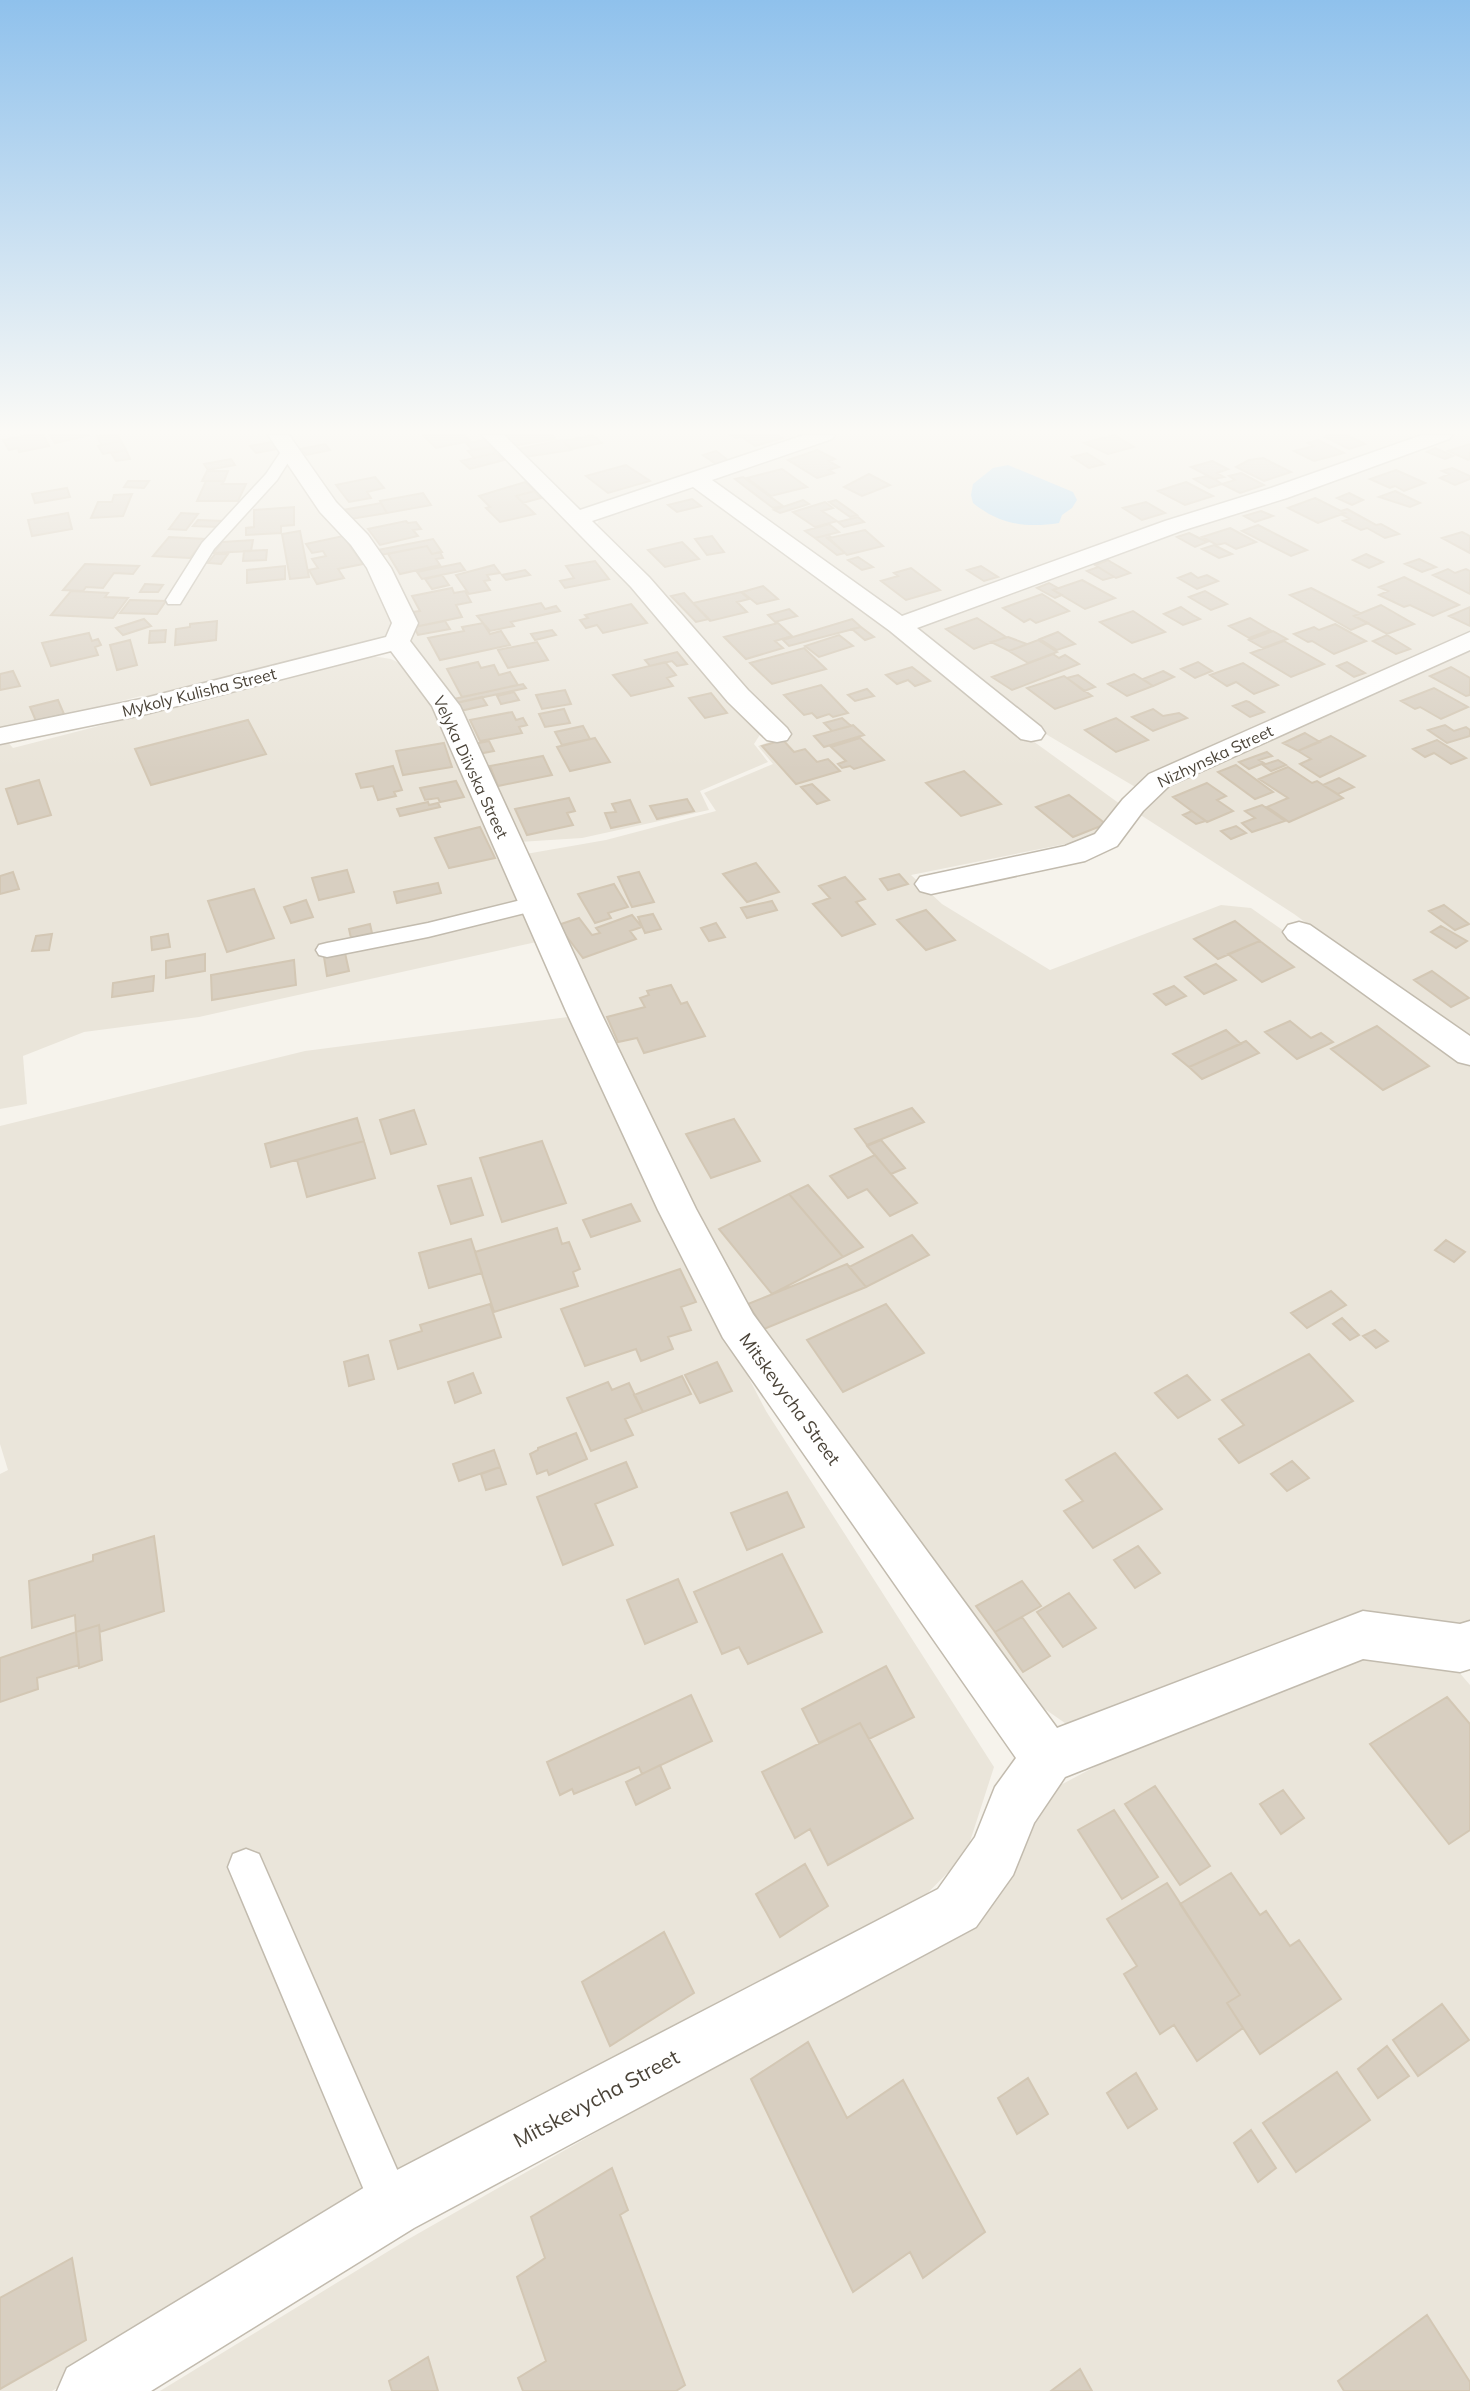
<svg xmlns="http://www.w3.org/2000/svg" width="1470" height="2391" viewBox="0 0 1470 2391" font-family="Mulish,sans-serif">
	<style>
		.residential { fill: #eae5da }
		.water { fill: #a9d4f2 }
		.building { fill: #d8cfc1; stroke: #d3c7b4; stroke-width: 2 }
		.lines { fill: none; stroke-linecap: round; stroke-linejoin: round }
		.service-casing { stroke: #c2bbae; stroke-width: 3 }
		.minor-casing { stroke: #c2bbae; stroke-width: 3 }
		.service { fill: #fff; fill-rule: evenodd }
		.minor { fill: #fff; fill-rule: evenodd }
		.labels { text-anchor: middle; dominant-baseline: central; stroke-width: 6; stroke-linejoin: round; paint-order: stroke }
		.far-street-label { font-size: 16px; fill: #4b4439; stroke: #fff }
		.street-label { font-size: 18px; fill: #4b4439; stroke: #fff }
		.near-street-label { font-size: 21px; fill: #4b4439; stroke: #fff }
	</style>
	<rect width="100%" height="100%" fill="#f6f3ec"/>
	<path class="residential" d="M0,435H272L282,446L268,478L214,547L286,459L354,541L400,627L382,641L156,698L141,696L0,732Z
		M284,435H485L571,520L761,733L754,744L768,762L700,791L709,810L582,838L519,842L408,642L412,630Z
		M499,435H813L582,510L574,508Z
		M842,435H1433L914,615L894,613L713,484V479Z
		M1451,435H1470V634L1137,788L1044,733L914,628L1177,531Z
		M684,490H696L708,498L947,671L1026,736L1120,804L1112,825L1075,842L911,875L942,904L1050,970L1221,905L1251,908L1470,1061V1632L1075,1730L996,1675L746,1322L520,855L606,840L716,811L704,793L773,764L758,746L789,735L596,525L601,518Z
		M1470,645V1042L1294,914L1136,812L1167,783Z
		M372,656L391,659L414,670L441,712L541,941L199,1017L84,1032L23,1056L27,1104L0,1109V739L4,738L13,748Z
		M568,1017L664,1214L766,1411L994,1767L966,1854L910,1911L312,2235L52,2391H0V1474L8,1470L0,1444V1126L305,1051Z
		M1402,1647L1452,1664L1470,1685V2391H160L405,2241L970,1920L1055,1788L1203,1709Z"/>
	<path class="water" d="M1008,465L1073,492L1077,500L1072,508L1062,515L1059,523C1027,528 1000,525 973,503L971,495L973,484L993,468Z"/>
	<path class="building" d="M29,435H43L49,446L19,452L18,448L9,450L3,440Z
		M50,435H90L55,443Z
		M118,435L121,441L102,445L97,436Z
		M423,435H464L470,441L436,448Z
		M502,435H552L555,439L512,446Z
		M593,435L602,443L572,449L563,441Z
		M731,435H778L782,438L755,446L742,437L736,438Z
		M1114,435L1134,447L1108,454L1084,443Z
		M1328,435H1347L1365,444L1349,449L1325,437Z
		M486,440L491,447L472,450L466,443Z
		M562,440L571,450L525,457L517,449Z
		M1318,440L1344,453L1314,461L1294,451L1314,446L1308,443Z
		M121,441L126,450L103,454L98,446Z
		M272,442L277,449L256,453L250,446Z
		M325,444L330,450L306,455L301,449Z
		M1470,444V459L1468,460L1448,451Z
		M491,447L496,453L474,458L468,451Z
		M1435,448L1453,456L1445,459L1427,452Z
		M126,450L130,459L116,461L111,453Z
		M817,450L835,459L829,461L839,467L829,470L834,473L817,478L788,460Z
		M716,451L729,461L716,464L703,455Z
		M496,453L504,460L470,469L461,461Z
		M1087,453L1104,464L1089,468L1072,457Z
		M1263,458L1291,472L1264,481L1236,467L1249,460Z
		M231,459L235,465L208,470L204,464Z
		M1212,461L1228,469L1217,473L1224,477L1214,479L1191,467Z
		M626,465L650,481L608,493L586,476Z
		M1452,468L1470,476V479L1455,485L1440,478L1449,474L1442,471Z
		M782,469L807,487L771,496L747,478Z
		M1396,470L1425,483L1404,491L1395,486L1390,488L1370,479Z
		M207,471H228L224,481H202Z
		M1241,473L1264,485L1240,493L1222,484L1235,480L1229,476Z
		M869,474L890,485L862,496L844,487Z
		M1207,476L1214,479L1222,484L1209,488L1194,479Z
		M375,477L384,488L367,492L371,498L349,502L336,485Z
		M743,477L783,506L773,508L735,479Z
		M128,481H149L144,488L124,487Z
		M206,481H224L222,484H246L238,501H197Z
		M525,482L535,491L516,496L535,514L500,522L486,508L490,507L479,496Z
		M1186,482L1213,496L1185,505L1158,491Z
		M67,488L70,497L35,503L32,494Z
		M534,491L541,498L523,503L516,496Z
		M1395,491L1420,503L1410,507L1379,497Z
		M423,493L431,505L387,513L380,501Z
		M1349,493L1363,500L1352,505L1337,498Z
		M132,494L123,516L91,518L98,502H112L114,495Z
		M1315,498L1345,513L1318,523L1288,508Z
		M692,499L701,506L677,512L668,505Z
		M803,500L809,504L780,513L774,510Z
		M836,500L857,515L850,517L829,502Z
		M825,502L833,508L822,511L837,521L815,527L793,512Z
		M1146,502L1165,513L1142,520L1123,508Z
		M381,503L387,513L351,519L343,510Z
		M294,507V525L281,526V533L246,535V528L254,527V510Z
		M1347,509L1376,525L1381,524L1399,534L1385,538L1367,528L1361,530L1343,521L1350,519L1341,514L1345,513L1341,511Z
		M1261,511L1273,516L1255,522L1244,516Z
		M68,513L72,529L32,536L28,520Z
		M181,513L198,514L186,530L169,529Z
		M858,517L864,522L844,527L838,522Z
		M198,520L223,521L219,527L193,526Z
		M406,521L408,523L416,522L421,529L413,530L418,536L380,545L368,529Z
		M829,524L839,532L815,538L805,531Z
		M1258,525L1307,550L1291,556L1242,531Z
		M1230,528L1256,542L1236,549L1225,543L1217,545L1202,537Z
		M865,530L883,546L847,555L829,538Z
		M300,531L309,577L290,579L282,534Z
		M1462,532L1470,536V553L1442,538Z
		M1189,533L1207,542L1195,547L1177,537Z
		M828,535L831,537L827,538L845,553L837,555L815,538Z
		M343,536L363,564L338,569L344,578L317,584L309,570L318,568L312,559L326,556L323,551L312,553L306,544Z
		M712,536L724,552L707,555L695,539Z
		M169,537L205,539L190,558L153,556Z
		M433,539L442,552L432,554L427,546L381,555L378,550Z
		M253,540L251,551L214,553L222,542Z
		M682,542L699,559L665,567L648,550Z
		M1214,545L1232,554L1219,558L1202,549Z
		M427,546L432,554L440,552L443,558L436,559L440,565L400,574L388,554Z
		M267,550L266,560L243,561L244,551Z
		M215,554H228L221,564L208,563Z
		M1366,554L1383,562L1369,568L1353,560Z
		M858,557L873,567L862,570L848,560Z
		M1419,559L1436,567L1422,572L1405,564Z
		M1108,560L1111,562L1130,573L1116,578L1095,565Z
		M595,561L609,579L565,588L560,581L574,578L566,566Z
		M460,563L465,570L422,579L417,572Z
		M85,564L139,566L133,574L114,573L103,588L86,587L83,591L63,590Z
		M494,565L500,573L487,575L490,580L484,581L490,590L469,594L456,575Z
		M285,566V579L247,583V570Z
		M981,566L998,577L984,581L967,570Z
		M1098,567L1114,577L1103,580L1087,571Z
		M911,568L940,590L906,600L881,581L898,576L894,573Z
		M1448,569L1455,573L1466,569L1470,571V594L1433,575Z
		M525,570L530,575L506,580L502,575Z
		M1191,573L1198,578L1207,575L1218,581L1197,589L1178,578Z
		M442,575L449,585L432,589L425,579Z
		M1404,577L1459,605L1433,616L1410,605L1404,607L1379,595L1388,591L1379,587Z
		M1082,580L1115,598L1085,609L1053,590Z
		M1049,583L1058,588L1053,590L1062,595L1055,598L1037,588Z
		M145,584L163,585L158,592H140Z
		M763,586L778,599L757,604L742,592Z
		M452,588L454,593L465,591L471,602L456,605L462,617L419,626L412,612L420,611L412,596Z
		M1311,588L1360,613L1354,616L1368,623L1351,630L1290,595Z
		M71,591L108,593L105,597L128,598L113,618L51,615Z
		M1205,591L1227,604L1211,610L1189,597Z
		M741,592L749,599L737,602L747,612L710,621L693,603Z
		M684,593L693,603L709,619L696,622L671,596Z
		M1042,594L1069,611L1036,623L1030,619L1024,622L1003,608Z
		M130,600L166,601L157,614L120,613Z
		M541,603L545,609L556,606L560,611L511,622L514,626L490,631L477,616Z
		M631,604L647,623L603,633L597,625L586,628L580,620L588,618L585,615Z
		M1381,605L1414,624L1387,634L1354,616Z
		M1181,607L1193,615L1200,619L1183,625L1164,614Z
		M1470,607V626L1449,616Z
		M789,609L797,616L775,622L768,615Z
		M1133,611L1165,632L1132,643L1100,622Z
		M977,618L1006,637L974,649L946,629Z
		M1250,618L1270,630L1249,638L1229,626Z
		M144,619L151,626L123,635L116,628Z
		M852,619L861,627L789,646L783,640Z
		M217,621L216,640L175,645L176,629L190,627V624Z
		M445,621L450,629L418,635L414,627Z
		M483,623L490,634L501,631L510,645L440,660L428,638L464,631L462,627Z
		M778,623L792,636L775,641L783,648L746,659L724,637Z
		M1335,624L1366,641L1334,654L1312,641L1308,642L1294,634L1314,627L1319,630Z
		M861,627L874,637L865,640L852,629Z
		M166,630L165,642L149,643L150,631Z
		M552,630L556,635L535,640L531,634Z
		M1273,631L1287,639L1263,648L1249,640Z
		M1058,632L1075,644L1057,650L1040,639Z
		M89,633L92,641L98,639L101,645L95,647L98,655L51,666L42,643Z
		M839,635L853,646L819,657L805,646Z
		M1387,635L1410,649L1396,654L1373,641Z
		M1008,637L1027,644L1009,651L991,642Z
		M130,640L137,665L117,670L110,645Z
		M1038,640L1057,652L1028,663L1009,651Z
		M1284,641L1324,664L1291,677L1251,653Z
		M537,642L548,660L508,668L498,650Z
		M804,648L826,669L772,684L750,663Z
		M677,652L687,664L677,666L672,661L650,666L645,660Z
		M1053,654L1059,658L1065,655L1079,664L1012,690L992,677Z
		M478,662L481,668L494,665L499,675L510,672L518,685L462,697L447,669Z
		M665,662L676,675L667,678L673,686L631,696L613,675Z
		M1198,662L1212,671L1195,678L1181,669Z
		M1347,662L1365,673L1354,677L1337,666Z
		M1243,663L1278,685L1254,694L1236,682L1227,686L1210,675Z
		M912,667L930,681L915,686L908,680L897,684L886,675Z
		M1451,667L1470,678V695L1466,696L1430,676Z
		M13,671L20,686L0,690V674Z
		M1163,671L1174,677L1153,686L1143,679Z
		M1134,674L1153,686L1127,696L1108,684Z
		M1078,675L1095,687L1084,691L1067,678Z
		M1064,676L1092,696L1055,709L1027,688Z
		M523,684L526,688L456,703L454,699Z
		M821,685L848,713L833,717L829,714L817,718L812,713L804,715L784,695Z
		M1434,688L1468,707L1441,719L1420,707L1415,709L1401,701Z
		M867,689L874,696L855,701L848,695Z
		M565,690L571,704L542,709L536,695Z
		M514,692L519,700L501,704L497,696Z
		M711,693L727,713L705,718L689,698Z
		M482,697L487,705L460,711L456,703Z
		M58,700L64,714L36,721L30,707Z
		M1246,701L1249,702L1264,712L1250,717L1233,706Z
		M564,709L570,723L545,727L539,714Z
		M1153,709L1163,716L1179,713L1187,718L1153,731L1132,717Z
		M512,712L516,720L523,718L527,725L519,727L522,733L480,741L470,720Z
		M842,718L851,726L832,731L824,723Z
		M1116,718L1148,740L1116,752L1085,730Z
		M248,720L266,754L151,785L135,749Z
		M853,725L864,735L824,747L814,736Z
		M1445,725L1454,731L1466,727L1470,730V736L1447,743L1428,730Z
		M583,726L590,739L562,745L555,732Z
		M1305,733L1320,742L1298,751L1283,743Z
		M1331,736L1365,756L1320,777L1300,764L1311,759L1298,751Z
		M595,738L610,762L570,771L557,747Z
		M860,738L884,760L854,769L850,766L842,768L838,764L846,761L831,747Z
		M783,740L794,752L805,749L817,762L828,759L840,771L796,784L762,746Z
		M1437,740L1466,758L1451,764L1434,753L1425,757L1413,749Z
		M489,741L494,751L478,754L474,744Z
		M444,743L452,767L403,775L396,751Z
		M1267,752L1272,756L1259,760L1264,763L1249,769L1239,762Z
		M543,756L552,775L498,786L490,766Z
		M1278,760L1286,765L1271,771L1263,765Z
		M1236,765L1273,792L1255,799L1218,772Z
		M393,766L402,790L394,792L396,796L378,800L373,786L361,788L356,774Z
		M1288,767L1312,783L1317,781L1343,798L1289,822L1267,807L1288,798L1259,779Z
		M964,771L1001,804L961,816L926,783Z
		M1339,778L1354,787L1338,794L1323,785Z
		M39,780L51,815L18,824L6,789Z
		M456,781L464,797L440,802L438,798L425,800L420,788Z
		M1207,783L1226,796L1217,800L1233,811L1207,822L1173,797Z
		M812,784L829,800L817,804L801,787Z
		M1069,795L1102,821L1106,824L1073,837L1036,807Z
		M569,798L575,811L567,813L573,825L527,835L515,809Z
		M687,799L694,811L657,819L650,806Z
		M630,800L640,822L611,828L605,813L616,812L612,804Z
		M428,802L429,805L438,803L440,807L400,816L397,809Z
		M1262,805L1285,821L1252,832L1242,823L1255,818L1245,811Z
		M1192,811L1206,821L1196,824L1183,815Z
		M1236,826L1246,833L1231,839L1221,831Z
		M480,827L495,858L449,868L435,838Z
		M756,863L779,892L747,902L723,874Z
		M347,870L354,892L319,900L312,878Z
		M13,872L19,889L0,894V876Z
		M639,872L654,902L632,907L618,877Z
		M899,874L908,884L888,890L880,879Z
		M845,877L865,899L856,902L875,924L842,936L813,904L830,898L819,886Z
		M438,883L441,893L397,903L394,892Z
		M614,884L628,907L608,913L611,918L595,923L578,894Z
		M254,889L274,938L227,952L208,901Z
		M306,900L313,917L291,923L284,907Z
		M772,901L777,910L747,918L741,908Z
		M1444,905L1469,924L1455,930L1429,911Z
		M926,910L955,940L926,950L897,920Z
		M653,914L661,929L645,933L638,917Z
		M632,915L642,927L630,931L636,939L583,958L558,925L579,918L592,935L600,933L596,928Z
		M1235,921L1260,941L1218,959L1194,939Z
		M716,923L725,937L709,941L701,928Z
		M370,924L372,933L351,938L349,929Z
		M1441,926L1467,941L1456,948L1431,932Z
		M52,934L49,950L32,951L36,936Z
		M168,934L170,947L152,950L151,937Z
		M1260,941L1294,967L1262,982L1228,954Z
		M345,953L349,971L327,976L324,957Z
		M205,954V971L166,978V961Z
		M294,960L296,985L212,1000L211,975Z
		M1216,964L1236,980L1204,994L1185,977Z
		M1432,971L1469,998L1451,1007L1414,980Z
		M154,976L153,991L112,997L113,983Z
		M671,985L681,1004L687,1002L705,1036L644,1053L637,1038L618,1042L607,1017L645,1007L640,998L649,995L647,991Z
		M1174,986L1186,996L1166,1005L1154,994Z
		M1290,1021L1311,1038L1321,1033L1333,1042L1297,1059L1265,1032Z
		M1377,1026L1429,1066L1383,1090L1331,1049Z
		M1226,1030L1241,1044L1189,1067L1173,1054Z
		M1246,1041L1259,1053L1202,1079L1189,1067Z
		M912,1108L924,1122L867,1145L855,1129Z
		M414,1110L426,1144L391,1154L380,1120Z
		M357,1118L364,1141L271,1167L265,1144Z
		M734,1119L760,1161L711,1178L686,1134Z
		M881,1140L905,1168L891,1174L867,1146Z
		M364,1141L375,1178L307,1197L297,1160Z
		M542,1141L566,1203L502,1222L480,1158Z
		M875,1155L891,1174L917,1203L890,1216L867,1189L848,1198L830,1176Z
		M471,1178L483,1215L451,1224L438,1186Z
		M808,1185L863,1247L843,1257L789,1194Z
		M789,1194L843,1257L772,1294L719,1229Z
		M631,1204L640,1221L591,1237L583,1220Z
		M557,1228L562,1244L569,1242L580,1269L573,1272L578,1286L494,1312L475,1252Z
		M912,1235L929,1255L866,1287L849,1267Z
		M471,1239L482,1273L429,1288L419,1253Z
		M1446,1240L1465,1252L1454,1262L1435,1250Z
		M847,1264L866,1287L764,1329L748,1304Z
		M680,1269L696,1302L681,1307L691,1330L668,1337L673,1349L641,1361L636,1349L585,1366L561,1309Z
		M1331,1291L1346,1305L1307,1328L1291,1313Z
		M490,1304L501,1337L398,1369L390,1341L422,1331L420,1325Z
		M886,1304L924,1353L843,1392L807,1340Z
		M1342,1318L1359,1335L1350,1340L1333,1324Z
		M1375,1330L1388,1341L1376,1348L1363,1336Z
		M1309,1354L1353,1401L1239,1463L1219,1439L1244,1425L1222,1400Z
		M368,1355L374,1379L349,1386L344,1362Z
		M717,1362L732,1391L700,1403L685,1375Z
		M473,1373L481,1393L455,1403L448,1382Z
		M1187,1375L1210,1400L1178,1418L1155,1393Z
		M682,1376L691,1394L643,1412L634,1395Z
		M608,1382L612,1390L629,1383L643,1412L625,1419L633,1435L591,1451L567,1398Z
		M576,1433L587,1459L549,1475L547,1470L537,1474L530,1454L538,1450V1448Z
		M494,1450L500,1467L459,1481L453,1464Z
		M1115,1453L1162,1509L1093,1548L1064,1511L1083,1501L1066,1480Z
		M1292,1461L1309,1478L1287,1491L1271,1474Z
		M626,1462L637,1487L595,1504L613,1545L563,1565L537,1497Z
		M500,1467L506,1484L486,1490L481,1474Z
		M787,1492L804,1527L747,1550L731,1513Z
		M154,1536L164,1611L100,1632L99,1625L76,1632L75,1615L32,1628L29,1581L93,1561V1555Z
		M1138,1546L1160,1573L1135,1588L1114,1560Z
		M782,1554L822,1632L748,1664L739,1647L722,1654L694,1592Z
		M678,1579L697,1622L645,1644L627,1600Z
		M1022,1581L1041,1606L995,1632L976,1606Z
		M1069,1593L1096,1628L1063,1647L1037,1612Z
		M1022,1617L1050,1656L1023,1672L995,1632Z
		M99,1625L102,1660L79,1668L76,1632Z
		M76,1632L79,1665L37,1678L38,1689L0,1702V1658Z
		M886,1666L914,1717L869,1739L860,1723L819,1743L802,1709Z
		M691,1695L712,1741L642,1774L639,1767L574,1794L572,1789L560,1795L547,1762Z
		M1447,1697L1470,1724V1830L1449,1844L1370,1744Z
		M860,1723L913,1818L828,1865L810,1829L795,1838L762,1772Z
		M660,1765L670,1788L636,1805L626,1782Z
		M1155,1786L1210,1866L1180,1885L1125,1804Z
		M1283,1790L1304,1818L1281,1834L1260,1804Z
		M1114,1810L1158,1877L1122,1899L1078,1830Z
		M805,1864L828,1906L780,1937L756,1894Z
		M1231,1873L1260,1915L1266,1911L1290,1946L1299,1940L1341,1999L1260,2054L1227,2003L1240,1995L1180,1904Z
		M1167,1883L1240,1995L1227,2003L1243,2028L1197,2061L1174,2025L1160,2034L1124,1974L1137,1966L1107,1919Z
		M664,1932L694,1993L610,2046L582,1982Z
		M1442,2004L1469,2040L1418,2076L1393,2040Z
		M808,2042L847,2118L903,2080L985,2232L923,2278L910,2252L853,2292L751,2079Z
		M1387,2046L1409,2076L1378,2098L1358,2069Z
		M1337,2072L1370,2120L1296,2172L1263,2123Z
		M1136,2073L1157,2109L1128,2128L1107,2093Z
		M1028,2078L1048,2114L1017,2134L998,2098Z
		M1251,2130L1276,2168L1258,2182L1234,2143Z
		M612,2168L628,2210L620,2215L685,2385L676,2391H523L518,2378L546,2361L517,2277L545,2258L531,2217Z
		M72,2258L86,2340L0,2389V2298Z
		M1427,2315L1470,2382V2391H1344L1338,2381Z
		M428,2357L438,2391H392L389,2381Z
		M1080,2369L1092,2391H1051Z"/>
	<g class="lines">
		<defs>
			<path id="service" d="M289,446L296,450L277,480L214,549L180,604H168L166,600L202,543L266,474L284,447Z
				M533,897L541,899L544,904L541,909L428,937L327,957L319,955L316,950L319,945L327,943L428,923Z
				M246,1849L259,1854L413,2206L407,2221L392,2227L377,2221L228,1867L233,1854Z"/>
			<path id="minor" d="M268,435H289L336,502L368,535L391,568L418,623L410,641L460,706L600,1011L696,1209L753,1314L1057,1728L1363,1611L1460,1624L1470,1621V1669L1460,1672L1363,1659L1065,1777L1034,1823L1013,1875L976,1927L414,2228L151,2391H57L67,2368L370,2184L938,1889L975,1837L995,1787L1016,1758L723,1338L658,1210L566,1011L432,706L391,651L142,715L0,744V728L141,699L386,637L392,623L367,568L351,545L320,512Z
				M482,435H504L580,510L804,435H835L832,439L712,480L902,616L1165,521L1271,488L1422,435H1452L1449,439L1287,498L1181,531L917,628L1041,727L1045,733L1041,739L1031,741L1021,739L890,631L693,487L592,521L649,577L748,690L787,728L791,734L787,740L777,742L767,740L728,702L631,587Z
				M1470,632V650L1169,786L1143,811L1117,846L1085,861L931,894L920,891L915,884L920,877L1065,846L1095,834L1123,799L1149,774Z
				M1299,922L1310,925L1470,1036V1065L1458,1062L1288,939L1283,932L1288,925Z"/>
		</defs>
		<use href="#service" class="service-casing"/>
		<use href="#minor" class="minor-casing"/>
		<use href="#service" class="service"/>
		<use href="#minor" class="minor"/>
	</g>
	<linearGradient id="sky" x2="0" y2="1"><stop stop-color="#8fc1ec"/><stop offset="0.56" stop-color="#fbfaf6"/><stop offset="1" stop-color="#fbfaf6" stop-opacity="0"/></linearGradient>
	<rect width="1470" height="770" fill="url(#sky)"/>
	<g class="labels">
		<g class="far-street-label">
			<text transform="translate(199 692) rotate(-14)">Mykoly Kulisha Street</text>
			<text transform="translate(1215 756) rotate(-25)">Nizhynska Street</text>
			<text transform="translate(471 767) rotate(65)">Velyka Diivska Street</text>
		</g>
		<g class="street-label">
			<text transform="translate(790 1399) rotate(54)">Mitskevycha Street</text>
		</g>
		<g class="near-street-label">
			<text transform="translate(596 2098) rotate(-28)">Mitskevycha Street</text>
		</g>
	</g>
</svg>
